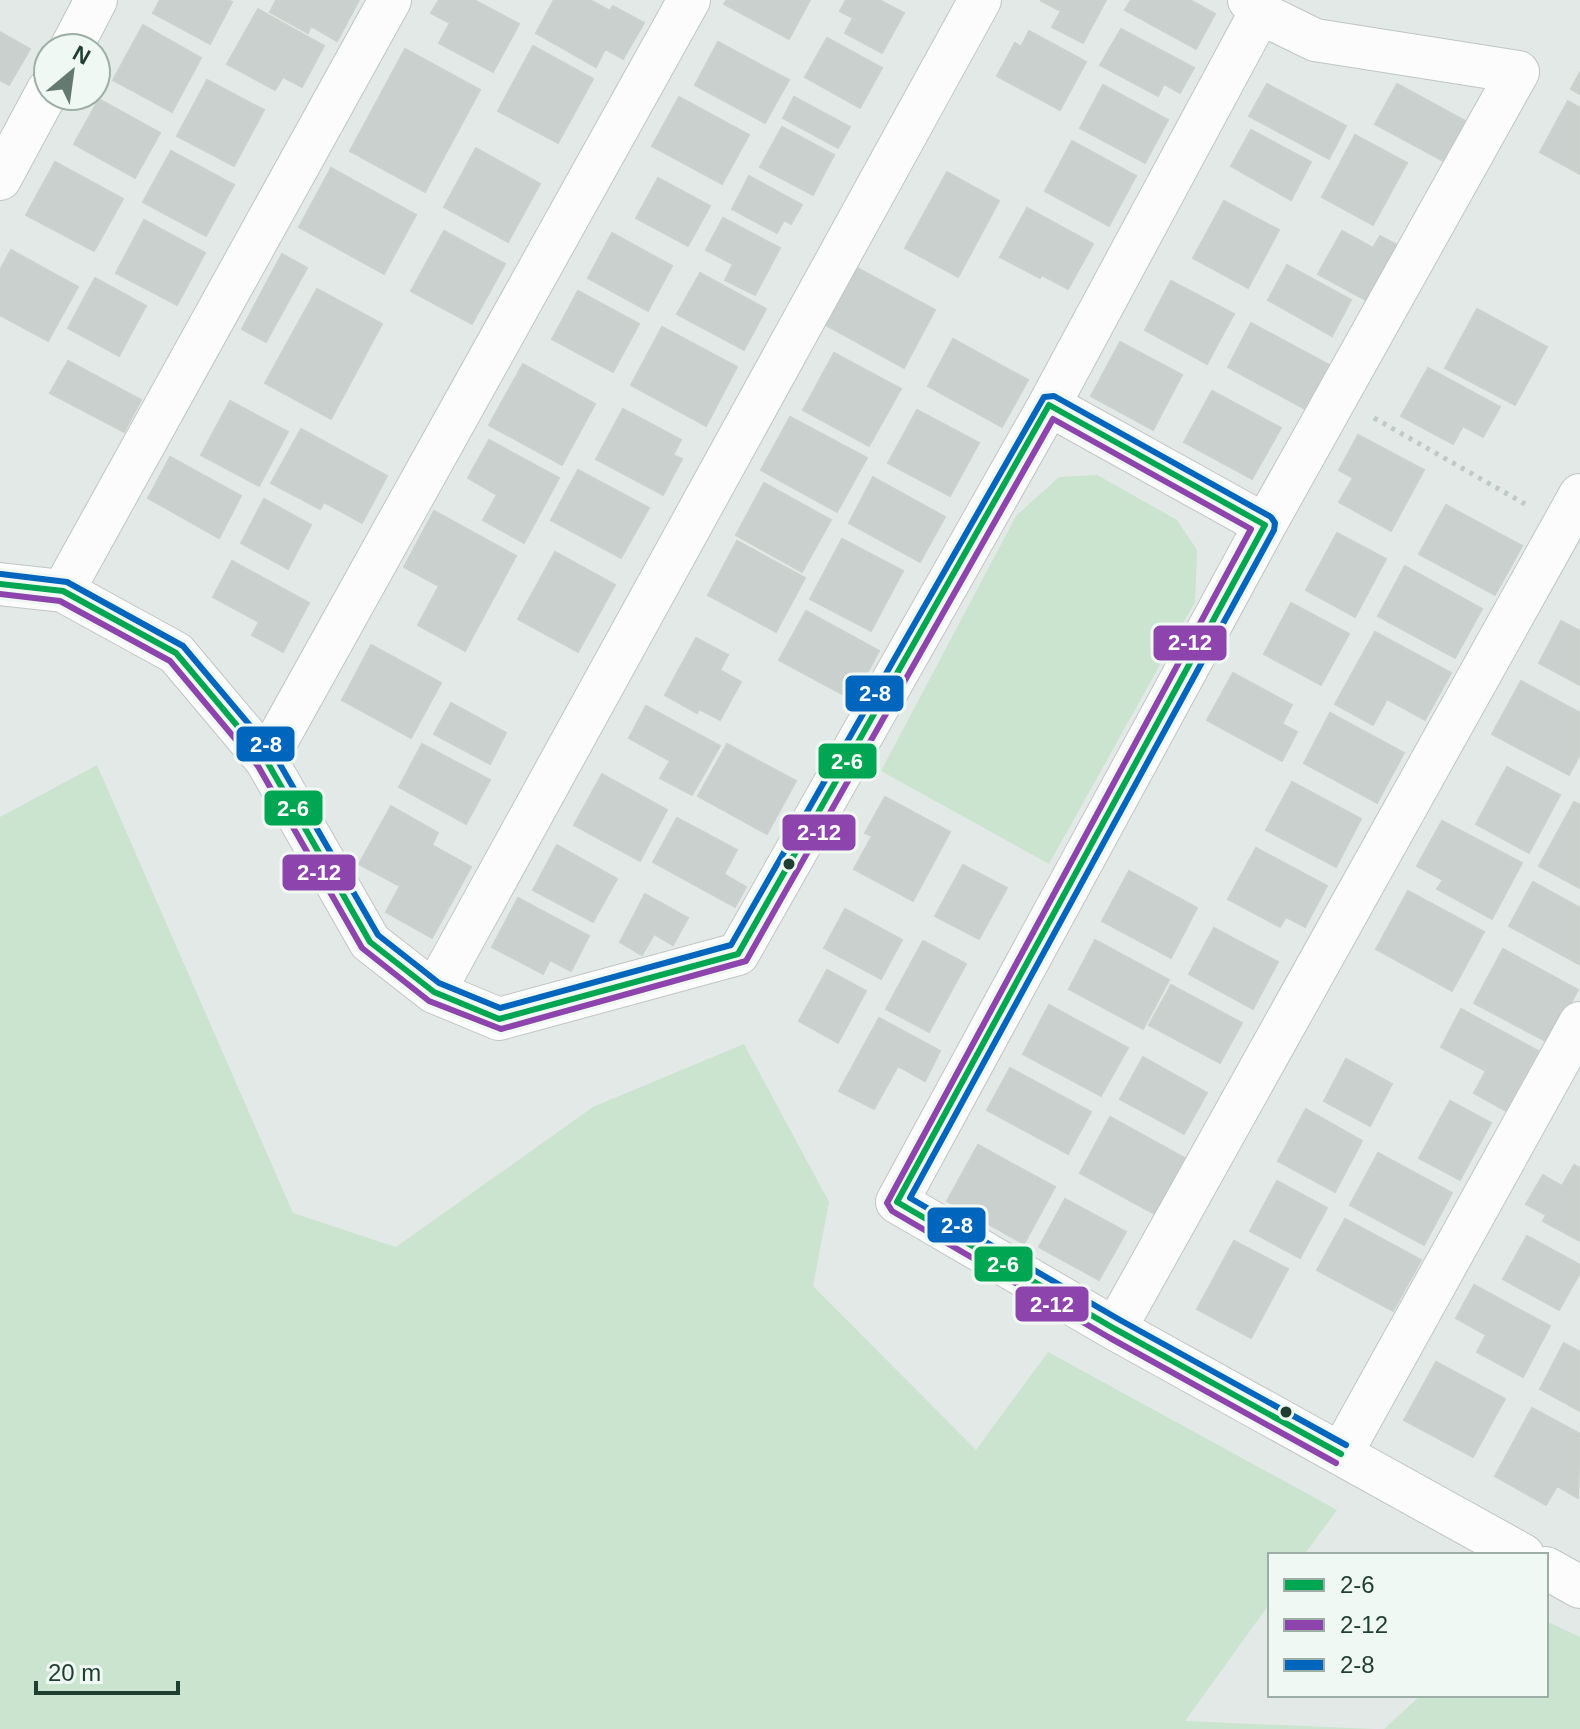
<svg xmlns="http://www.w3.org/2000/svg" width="1580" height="1729" viewBox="0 0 1580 1729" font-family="Arial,sans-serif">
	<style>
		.green { fill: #cae4cf }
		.building { fill: #cad0cd; stroke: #cbd2ce; stroke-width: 2 }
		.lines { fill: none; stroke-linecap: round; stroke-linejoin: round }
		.street-casing { stroke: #c0c6c3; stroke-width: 44 }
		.path { stroke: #c0cac4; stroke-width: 5; stroke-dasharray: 4 6; stroke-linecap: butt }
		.street { stroke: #fbfcfb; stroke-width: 42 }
		.bus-1-casing { stroke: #f0f8f3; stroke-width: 12 }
		.bus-2-casing { stroke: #f0f8f3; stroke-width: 12 }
		.bus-3-casing { stroke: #f0f8f3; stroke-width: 12 }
		.bus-1 { stroke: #00a651; stroke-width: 6 }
		.bus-2 { stroke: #8e44ad; stroke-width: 6 }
		.bus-3 { stroke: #0065bd; stroke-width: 6 }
		.bus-dot { fill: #1f3e32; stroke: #f0f8f3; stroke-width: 3 }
		.line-badge { stroke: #f0f8f3; stroke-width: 3 }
		.badge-label { font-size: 22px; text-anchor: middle; font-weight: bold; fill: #fff }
	</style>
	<rect width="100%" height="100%" fill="#e3e9e6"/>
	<path class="green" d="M1097,475L1177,520L1197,550L1195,602L1049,864L881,771L1016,516L1059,477Z
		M97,765L293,1213L396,1247L593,1107L744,1044L829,1202L813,1286L976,1450L1048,1352L1337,1510L1304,1555H1270V1603L1185,1721L1375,1729H0V817Z
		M1546,1621L1580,1637V1729H1384L1421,1695H1546Z"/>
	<path class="building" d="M160,0H227L232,2L210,44L153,13Z
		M276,0H359L337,41L311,26L308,33L270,12Z
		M439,0H474L519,24L493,72L439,43L450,23L431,13Z
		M554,0H590L610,11L613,6L644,23L623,59L605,49L596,67L536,33Z
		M727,0H810L789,39L724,4Z
		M846,0H879L904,13L882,53L845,33L853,18L840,11Z
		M1040,0H1106L1083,43L1052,27L1061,11Z
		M1131,0H1190L1215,14L1196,49L1125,10Z
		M258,9L324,46L302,87L283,77L275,90L227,64Z
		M143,25L201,58L172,112L113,80Z
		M1121,29L1194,68L1180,93L1164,84L1158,96L1100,65Z
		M1029,31L1086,62L1060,110L997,76L1015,43L1021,47Z
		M0,32L30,49L9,85L0,80Z
		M827,38L882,68L860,108L805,77Z
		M718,42L789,80L765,123L695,85Z
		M533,46L593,79L558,143L498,111Z
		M405,49L480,90L425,192L350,151Z
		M1580,72V94L1571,89Z
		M207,80L264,110L234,166L177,136Z
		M1267,84L1346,126L1329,159L1249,116Z
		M1397,84L1467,122L1445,162L1375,124Z
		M1103,85L1168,120L1145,163L1080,128Z
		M679,97L749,135L722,184L652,146Z
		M794,97L850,127L838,148L783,118Z
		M99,99L160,133L135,178L74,144Z
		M1568,101L1580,108V174L1540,152Z
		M782,127L834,155L813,195L760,167Z
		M1251,130L1311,162L1291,200L1231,166Z
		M1355,135L1407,163L1373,225L1322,197Z
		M1072,141L1136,176L1109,226L1045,191Z
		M476,148L540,184L508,242L444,207Z
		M171,151L234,185L206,236L143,202Z
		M55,162L123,199L94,251L26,215Z
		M331,168L416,215L384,274L299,227Z
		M947,172L999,201L958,277L905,248Z
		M749,176L802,205L791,224L784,220L777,233L732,209Z
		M658,178L710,206L688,246L636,218Z
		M1224,201L1279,230L1248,288L1193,258Z
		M1027,208L1093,244L1068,289L1042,275L1040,278L1000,257Z
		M723,218L780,248L755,295L725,280L733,264L706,250Z
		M144,220L205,253L177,305L116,273Z
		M444,231L505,264L472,324L411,291Z
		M1342,231L1373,248L1380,236L1399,246L1369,302L1318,274Z
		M612,233L672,266L648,311L588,278Z
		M11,250L78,287L48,341L0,315V270Z
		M282,254L307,268L266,342L242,329Z
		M1287,265L1351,300L1332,336L1268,300Z
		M857,268L935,310L904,368L826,325Z
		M700,273L766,309L744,350L677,314Z
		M95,278L146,306L119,356L68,328Z
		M1171,281L1234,314L1207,364L1145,330Z
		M317,289L382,324L331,419L265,383Z
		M578,291L639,324L613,372L552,339Z
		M1477,309L1547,347L1515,405L1445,368Z
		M1251,323L1329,365L1305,409L1228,367Z
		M662,327L737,367L706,426L631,385Z
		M953,339L1028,380L1002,427L928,386Z
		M1120,342L1182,375L1153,430L1091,396Z
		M834,353L901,389L869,446L803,410Z
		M68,361L141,400L124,432L50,393Z
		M523,364L595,404L562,465L489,425Z
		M1428,368L1500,407L1483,437L1463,426L1453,444L1401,416Z
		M1212,391L1281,428L1252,479L1184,442Z
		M230,401L288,432L259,486L201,455Z
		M623,409L681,440L673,455L682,459L663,495L596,459Z
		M917,410L979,443L950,496L888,463Z
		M790,417L867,458L837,512L761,470Z
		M301,429L387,476L362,523L324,502L320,509L271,483Z
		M1358,435L1424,470L1391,531L1339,502L1353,478L1339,470Z
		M489,440L559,478L524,543L483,520L497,495L468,478Z
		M170,457L241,496L219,538L148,498Z
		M578,470L649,508L621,558L551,520Z
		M873,477L945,517L920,562L849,523Z
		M764,483L831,520L802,572L736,535Z
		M264,499L311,525L288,569L241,543Z
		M1446,505L1522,546L1495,595L1419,554Z
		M434,511L516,556L465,651L418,625L439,586L404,567Z
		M1337,533L1386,559L1355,617L1306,590Z
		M842,539L903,571L871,631L810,599Z
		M737,541L805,578L776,632L708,595Z
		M555,552L615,585L578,652L518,619Z
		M232,561L309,603L283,652L252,635L259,622L213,597Z
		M1405,566L1482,609L1455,658L1378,616Z
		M1291,603L1349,634L1321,685L1264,654Z
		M806,611L879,651L853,700L779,660Z
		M1561,621L1580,631V685L1539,663Z
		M1375,632L1451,673L1425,720L1387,699L1373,725L1335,704Z
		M696,638L728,655L720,670L741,682L720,720L699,709L697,713L665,695Z
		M371,645L441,683L411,738L342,700Z
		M1233,673L1292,705L1282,724L1297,732L1282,761L1207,720Z
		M1521,681L1580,713V754L1569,775L1492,734Z
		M451,703L506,733L490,764L434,734Z
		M646,706L720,746L692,795L660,778L670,761L629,738Z
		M1330,713L1404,753L1377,803L1304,763Z
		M422,744L490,780L466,824L399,787Z
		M727,744L796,781L767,834L698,796Z
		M1507,767L1560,795L1529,853L1476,824Z
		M602,774L667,810L640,861L574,825Z
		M1292,782L1361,819L1336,867L1266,830Z
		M885,797L950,832L913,901L854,869L872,836L865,833Z
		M1574,802L1580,805V888L1539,866Z
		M391,806L438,833L432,845L471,867L432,938L386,912L400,886L359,864Z
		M677,818L737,850L724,874L746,887L735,907L653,862Z
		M1442,821L1522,863L1492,919L1437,889L1443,880L1417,866Z
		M557,845L617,879L593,922L533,890Z
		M1256,848L1327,886L1305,927L1286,917L1280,927L1228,899Z
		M963,865L1007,888L979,939L935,916Z
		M1129,871L1197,908L1171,958L1102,921Z
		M1533,882L1580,908L1579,964L1509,926Z
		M1408,891L1484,932L1452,991L1376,949Z
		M645,894L688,918L673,945L654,934L642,955L620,942Z
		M518,898L589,936L571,971L550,960L543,974L492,947Z
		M845,909L902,940L881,979L824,948Z
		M1214,928L1278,962L1253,1009L1189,974Z
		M1095,940L1169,980L1143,1029L1069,989Z
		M923,941L966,964L929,1032L886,1009Z
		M1503,949L1578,990L1549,1043L1474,1003Z
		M827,970L866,991L838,1043L799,1021Z
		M1171,985L1242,1023L1220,1063L1149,1025Z
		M1049,1005L1128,1048L1101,1096L1023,1054Z
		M1461,1009L1538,1051L1506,1111L1474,1093L1486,1071L1441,1047Z
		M879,1018L940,1051L925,1081L898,1066L874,1109L839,1091Z
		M1143,1057L1207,1093L1184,1134L1120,1099Z
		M1346,1059L1392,1084L1370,1126L1324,1101Z
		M1010,1068L1091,1112L1068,1154L987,1110Z
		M1450,1101L1491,1123L1460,1180L1419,1158Z
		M1306,1109L1362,1141L1335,1192L1278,1161Z
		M1110,1117L1188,1160L1158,1216L1080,1173Z
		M978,1145L1055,1187L1024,1244L947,1201Z
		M1378,1153L1452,1193L1424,1245L1350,1205Z
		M1574,1165L1580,1168V1241L1543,1221L1546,1215L1526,1204L1543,1175L1562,1186Z
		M1277,1181L1327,1208L1300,1258L1250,1231Z
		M1065,1199L1126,1232L1099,1280L1039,1247Z
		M1345,1219L1421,1260L1393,1311L1317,1270Z
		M1527,1236L1580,1265V1273L1559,1310L1503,1279Z
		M1234,1241L1288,1269L1251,1338L1197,1309Z
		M1474,1285L1550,1326L1523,1377L1477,1352L1486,1335L1456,1318Z
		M1564,1343L1580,1352V1411L1540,1389Z
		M1436,1362L1505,1399L1473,1457L1404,1420Z
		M1532,1408L1580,1434L1578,1498L1557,1486L1546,1505L1495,1476Z"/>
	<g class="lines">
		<defs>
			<path id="street" d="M1249,0L1260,13L1315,40L1518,72L1265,525
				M71,48L96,0
				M0,179L48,90
				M1049,405L1260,13
				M0,584L63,591L176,653L266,760L370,942L434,992L499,1019L738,954L1049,405L1265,525L897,1202L1115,1329L1523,1555
				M63,591L390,0
				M266,760L689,0
				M434,992L980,0
				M1115,1329L1580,495
				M1341,1454L1580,1023
				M1546,1568L1580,1587"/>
		</defs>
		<use href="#street" class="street-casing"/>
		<path class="path" d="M1374,418L1525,504"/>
		<use href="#street" class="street"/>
		<defs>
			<path id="bus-1" d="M0,584L63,591L176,653L266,760L370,942L434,992L499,1019L738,954L1049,405L1265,525L897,1202L1115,1329L1341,1454"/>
			<path id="bus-2" d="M0,594L60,601L170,661L258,766L362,948L429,1001L501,1029L746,961L1053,419L1251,529L887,1203L892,1211L1110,1338L1336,1463"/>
			<path id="bus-3" d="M1,574L67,582L183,646L274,754L378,935L439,983L500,1008L731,945L1044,397L1054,396L1271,517L1275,523L1274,530L910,1198L1120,1320L1346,1445"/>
		</defs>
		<use href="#bus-1" class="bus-1-casing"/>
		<use href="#bus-2" class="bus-2-casing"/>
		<use href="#bus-3" class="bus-3-casing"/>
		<use href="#bus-1" class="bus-1"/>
		<use href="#bus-2" class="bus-2"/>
		<use href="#bus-3" class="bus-3"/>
	</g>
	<g class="bus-dot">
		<circle cx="789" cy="864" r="7"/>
		<circle cx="1286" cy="1412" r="7"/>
	</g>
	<g class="line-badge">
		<rect x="1152" y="624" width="76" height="38" rx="8" fill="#8e44ad"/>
		<rect x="844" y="674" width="61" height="39" rx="8" fill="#0065bd"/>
		<rect x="235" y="725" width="61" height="38" rx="8" fill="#0065bd"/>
		<rect x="817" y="742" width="61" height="38" rx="8" fill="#00a651"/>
		<rect x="263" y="789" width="61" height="38" rx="8" fill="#00a651"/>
		<rect x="781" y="813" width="76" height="39" rx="8" fill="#8e44ad"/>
		<rect x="281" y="853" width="76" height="39" rx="8" fill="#8e44ad"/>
		<rect x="926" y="1206" width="61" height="38" rx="8" fill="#0065bd"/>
		<rect x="973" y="1245" width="61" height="38" rx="8" fill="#00a651"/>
		<rect x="1014" y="1285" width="76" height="38" rx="8" fill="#8e44ad"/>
	</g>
	<g class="badge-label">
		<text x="1190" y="650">2-12</text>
		<text x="875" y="701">2-8</text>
		<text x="266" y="752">2-8</text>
		<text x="847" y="769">2-6</text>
		<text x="293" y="816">2-6</text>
		<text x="819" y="840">2-12</text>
		<text x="319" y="880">2-12</text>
		<text x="957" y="1233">2-8</text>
		<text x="1003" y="1272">2-6</text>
		<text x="1052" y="1312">2-12</text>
	</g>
	<rect x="1268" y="1553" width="280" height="144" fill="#f0f8f3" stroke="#9caea6" stroke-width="2"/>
	<rect x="1284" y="1579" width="40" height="12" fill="#00a651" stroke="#9caea6" stroke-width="2"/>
	<text x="1340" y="1593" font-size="24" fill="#1f3e32">2-6</text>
	<rect x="1284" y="1619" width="40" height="12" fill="#8e44ad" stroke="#9caea6" stroke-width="2"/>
	<text x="1340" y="1633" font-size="24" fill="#1f3e32">2-12</text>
	<rect x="1284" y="1659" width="40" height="12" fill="#0065bd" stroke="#9caea6" stroke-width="2"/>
	<text x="1340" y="1673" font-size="24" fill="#1f3e32">2-8</text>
	<g transform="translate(72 72) rotate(29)"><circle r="38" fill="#f0f8f3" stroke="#9caea6" stroke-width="2"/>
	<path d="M0-6L14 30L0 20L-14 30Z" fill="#647a71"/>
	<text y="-12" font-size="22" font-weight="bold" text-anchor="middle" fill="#1f3e32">N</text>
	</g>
	<path d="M36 1681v12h142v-12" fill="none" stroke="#1f3e32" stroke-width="4"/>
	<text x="48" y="1681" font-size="24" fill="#1f3e32" stroke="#f0f8f3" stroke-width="6" paint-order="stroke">20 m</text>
</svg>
